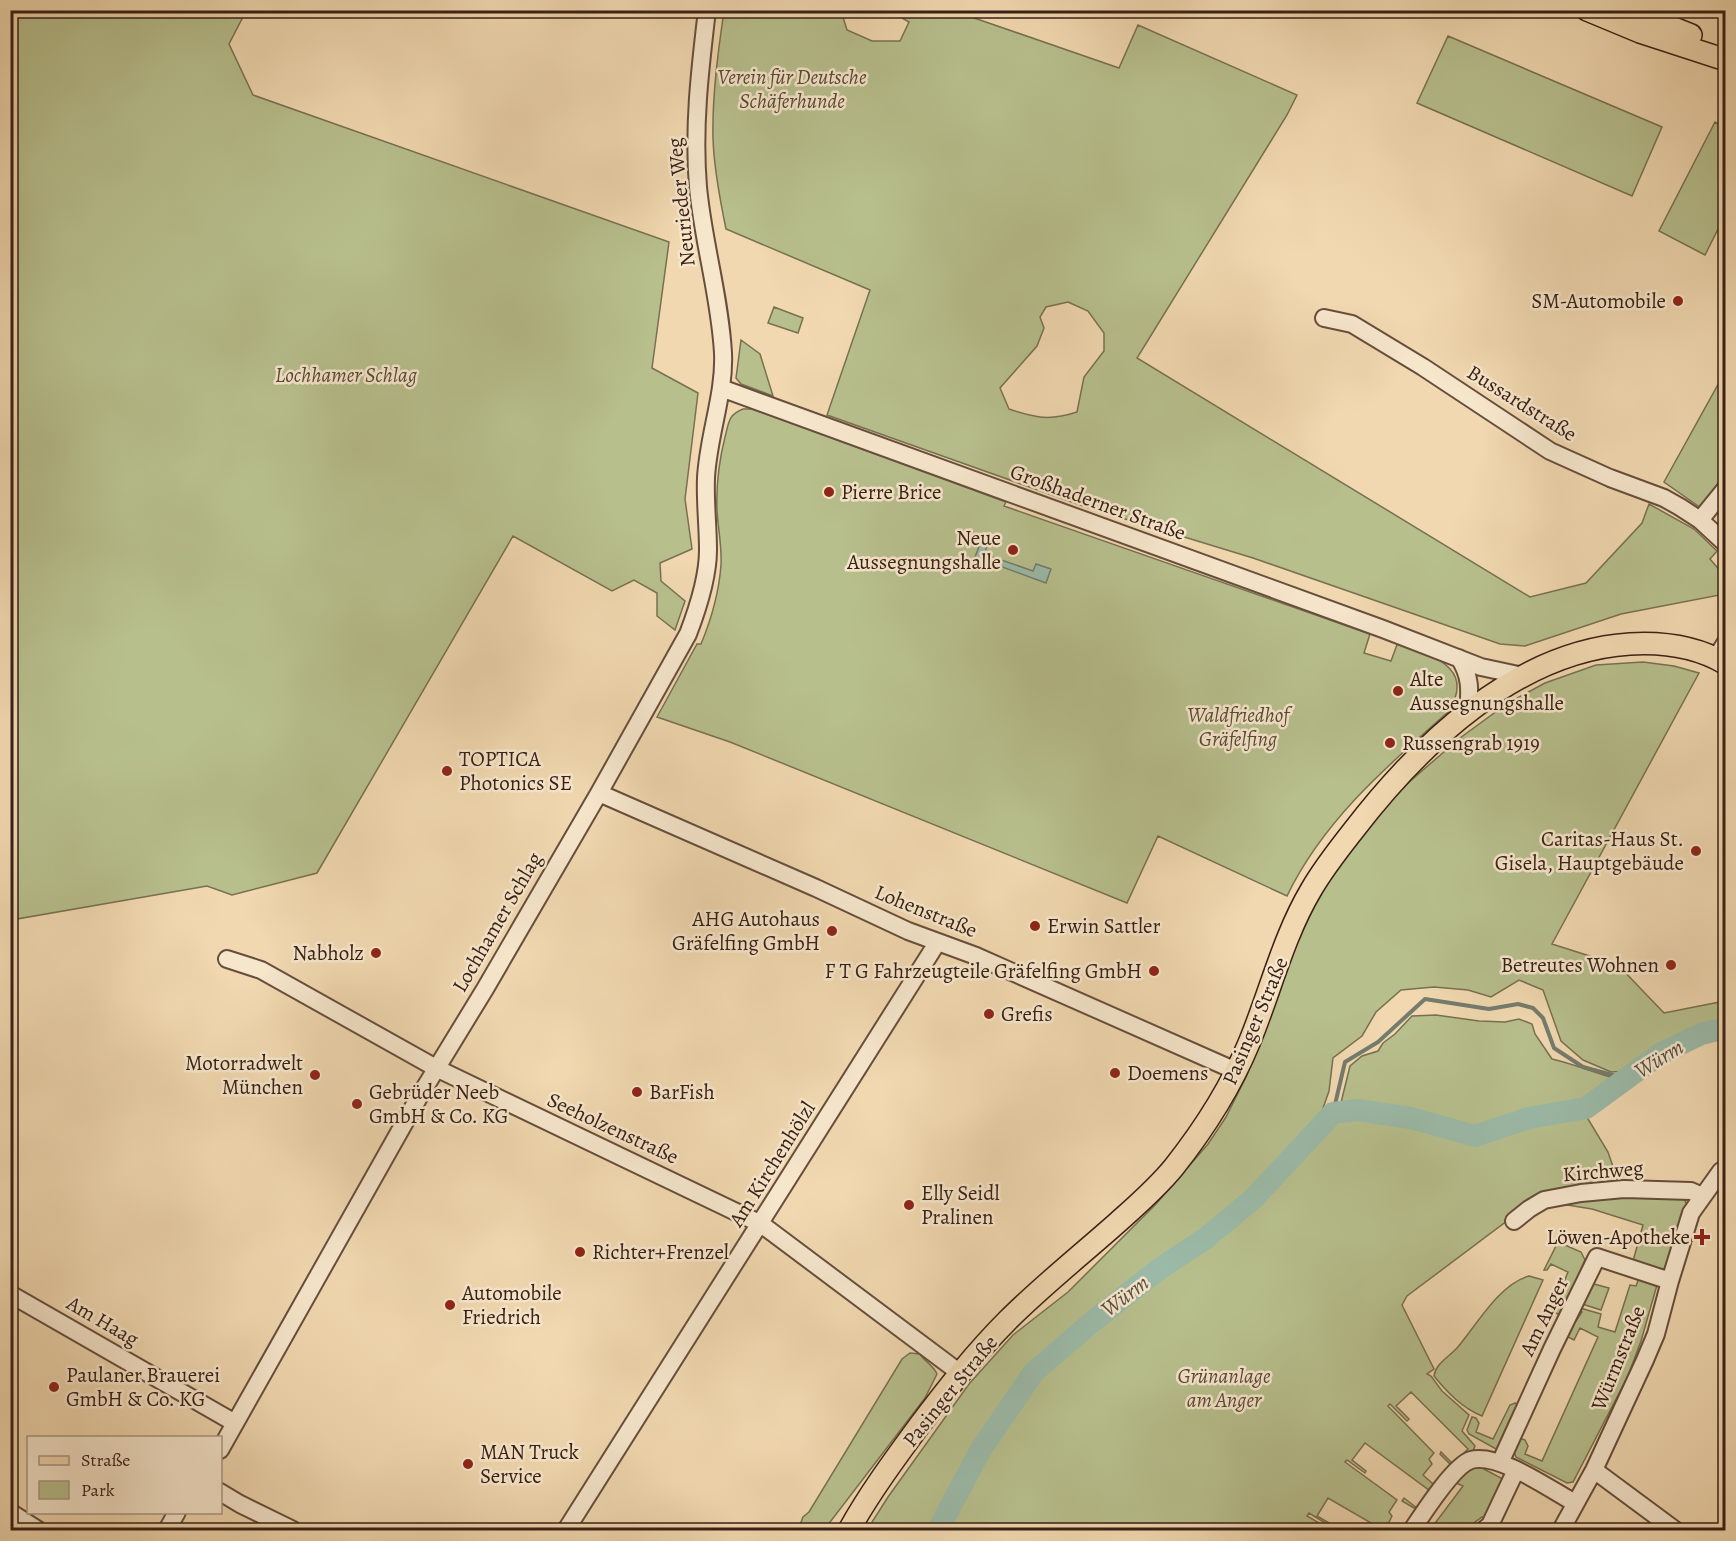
<svg xmlns="http://www.w3.org/2000/svg" width="1736" height="1541" viewBox="0 0 1736 1541" font-family="Alegreya,serif">
	<style>
		.green { fill: #b7bf8d; stroke: #787051; stroke-width: 1.5; fill-rule: evenodd }
		.water { fill: #9bbaa8; stroke: #747c6d; stroke-width: 1.5 }
		.lines { fill: none; stroke-linecap: round; stroke-linejoin: round }
		.stream { stroke: #747c6d; stroke-width: 4 }
		.river { stroke: #9bbaa8; stroke-width: 22 }
		.minor-casing { stroke: #674e3c; stroke-width: 20 }
		.major-casing { stroke: #392015; stroke-width: 24 }
		.minor { stroke: #f6e6cc; stroke-width: 16 }
		.major { stroke: #f1d8b0; stroke-width: 21 }
		.poi-dot { fill: #8f2418; stroke: #f6e6cc; stroke-width: 2 }
		.labels { text-anchor: middle; dominant-baseline: central; stroke-width: 5; stroke-linejoin: round; paint-order: stroke }
		.park-label { font-size: 21px; font-style: italic; fill: #584833; stroke: #f6e6cc }
		.street-label { font-size: 21px; fill: #392015; stroke: #f6e6cc }
		.poi-label { font-size: 21px; fill: #392015; stroke: #f6e6cc; text-anchor: start }
		.water-label { font-size: 22px; font-style: italic; fill: #564e41; stroke: #f6e6cc }
	</style>
	<rect width="100%" height="100%" fill="#f1d8b0"/>
	<filter id="stains"><feTurbulence type="fractalNoise" baseFrequency=".00333" numOctaves="4"/><feColorMatrix values="0 0 0 0 .2 0 0 0 0 .09 0 0 0 0 .02 0 0 0 .5 -.17"/></filter>
	<radialGradient id="worn" r=".72"><stop offset=".6" stop-color="#630" stop-opacity="0"/><stop offset="1" stop-color="#630" stop-opacity=".3"/></radialGradient>
	<path class="green" d="M11,10L246,11L229,44L253,95L669,242L652,368L698,393L685,499L692,549L660,563L661,581L685,601L675,630L657,616V593L634,580L612,591L513,536L317,873L232,895L207,886L11,920Z
		M724,11H844L842,14L847,30L872,41H900L909,22L890,11H954L1119,68L1138,25L1297,95L1287,115L1137,358L1530,597L1586,583L1642,523L1649,504L1694,529L1717,551L1710,559L1722,573L1725,571V594L1621,614L1525,646L1500,644L1253,558L1086,507L827,415L870,290L726,229C720,200 714,169 713,139C712,97 718,52 724,11ZM1068,302L1088,311L1104,333V351L1084,377L1077,412C1050,421 1035,418 1009,409L1000,388L1037,346L1044,328L1040,317L1046,307Z
		M1448,36L1662,127L1632,196L1417,103Z
		M1715,122L1725,128V215L1705,255L1659,231Z
		M774,307L803,318L798,333L768,323Z
		M741,340L760,354L773,396L741,384L736,378Z
		M1725,372V474L1701,508L1664,482Z
		M743,409H752L1006,502L1004,506L1370,634L1364,653L1391,661L1398,642C1431,656 1477,667 1448,712C1387,766 1323,821 1287,896L1158,836L1127,903L730,742L657,717L697,644H701C711,620 719,592 721,565C722,546 718,529 717,510C716,485 719,461 725,437C729,422 728,415 743,409Z
		M1643,662L1674,666L1699,673L1552,944L1618,965L1664,1013L1725,1001V1025L1690,1030L1655,1046L1629,1071L1611,1072L1583,1060L1561,1041L1543,990L1519,980L1491,997L1468,990L1434,987L1401,990L1376,1012L1362,1036L1333,1058L1329,1091L1320,1117L1273,1164L1282,1177L1291,1165L1336,1123L1350,1066L1362,1056L1378,1051L1383,1043L1395,1034L1412,1016L1436,1015L1479,1021L1505,1022L1519,1019L1532,1024L1535,1034L1552,1059C1574,1064 1595,1073 1617,1079L1616,1083L1582,1101L1585,1114L1608,1152L1620,1187L1682,1196L1687,1204L1665,1272L1633,1261L1643,1225L1592,1209L1555,1203L1511,1218L1407,1296L1402,1305L1434,1369L1427,1374L1431,1376L1442,1391L1469,1415L1462,1431L1475,1446L1473,1451L1458,1466L1449,1463L1440,1454L1441,1452L1453,1464L1468,1449L1411,1392L1396,1406L1409,1419L1407,1421L1390,1404L1388,1406L1434,1453L1429,1459L1432,1464L1423,1475L1433,1484L1436,1492L1423,1509L1414,1508L1402,1501L1404,1498L1417,1508L1430,1491L1365,1443L1352,1460L1366,1471L1365,1473L1347,1460L1345,1462L1397,1500L1389,1512L1392,1516L1388,1524L1398,1530H1383L1328,1498L1317,1516L1331,1524L1330,1526L1309,1513L1307,1516L1331,1530H867L888,1497L969,1384L1013,1335L1068,1292L1156,1204L1208,1144L1226,1117L1247,1075L1295,945L1319,894L1342,859L1386,802L1460,738L1508,703L1545,683L1596,665Z
		M1558,1242L1581,1252L1585,1260L1561,1316L1556,1313L1553,1308L1568,1272L1551,1264L1547,1270H1544Z
		M1529,1276L1543,1280L1482,1416C1462,1408 1447,1392 1434,1376C1436,1363 1449,1357 1457,1348C1476,1326 1499,1284 1529,1276Z
		M1639,1278L1657,1285L1641,1341L1628,1376L1573,1482L1567,1483L1516,1457L1514,1452L1520,1438L1525,1440L1528,1446L1525,1454L1542,1461L1598,1337L1580,1328L1574,1340L1566,1336L1573,1319L1576,1321L1582,1312L1579,1310L1580,1308L1601,1314L1598,1327L1615,1332L1630,1285L1636,1286Z
		M1594,1284L1609,1288L1601,1310L1582,1304Z
		M910,1353L920,1354C925,1362 933,1365 937,1374L925,1398L824,1530H798L803,1517L809,1512L902,1359Z
		M1515,1403L1521,1406L1503,1447L1496,1449L1469,1434L1467,1430L1472,1417L1476,1418L1479,1423L1476,1432L1493,1439L1510,1405Z
		M1469,1467L1482,1468L1503,1479L1486,1517H1482L1464,1530H1430L1463,1486L1456,1483Z"/>
	<path class="water" d="M980,544L987,546L984,554L1033,571L1036,564L1051,569L1046,583L975,557Z"/>
	<g class="lines">
		<path class="stream" d="M1333,1113L1345,1062L1378,1042L1425,999L1489,1009L1518,1004L1533,1008L1543,1018L1554,1048L1583,1067L1627,1079"/>
		<path class="river" d="M938,1530L981,1449L1034,1372L1092,1322L1158,1270L1206,1238L1254,1198L1333,1113L1357,1110L1411,1118L1475,1136L1529,1118L1586,1108L1660,1054L1701,1034L1726,1028"/>
		<defs>
			<path id="minor" d="M1324,318L1352,324L1423,367L1550,451L1610,478L1664,498L1680,507L1700,520L1726,544
				M721,388L1383,629L1481,667L1523,676
				M1700,520L1726,488
				M1459,658C1471,676 1470,691 1468,711
				M1716,658L1726,642
				M599,793L816,888L908,931L976,956L1236,1071
				M227,959L261,970L436,1068L761,1224L960,1373
				M1514,1221L1529,1209L1544,1200L1581,1193L1624,1189L1691,1191L1702,1196
				M10,1294L235,1423
				M220,1450L419,1097L485,989L599,793L688,634C698,608 708,578 708,550C708,526 705,502 706,478C708,436 725,394 723,353C720,297 703,242 698,187C693,127 700,69 707,10
				M1500,1463L1552,1349L1597,1257L1670,1281
				M1594,1470L1675,1530
				M220,1492L240,1504L293,1530
				M10,1512L38,1530
				M167,1530L177,1512
				M566,1530L937,943
				M1412,1530C1422,1515 1454,1465 1471,1460C1498,1452 1551,1490 1575,1503
				M1484,1530L1490,1525L1516,1470
				M1561,1530L1594,1470L1645,1360L1656,1334L1670,1281L1691,1213L1721,1171L1726,1169"/>
			<path id="major" d="M1587,10L1640,32L1726,60
				M1629,10L1691,35
				M849,1530C869,1494 894,1460 919,1426C947,1389 975,1353 1008,1320C1042,1286 1081,1255 1117,1223C1137,1205 1157,1188 1174,1167C1204,1129 1230,1089 1249,1043C1270,993 1283,937 1311,890C1323,869 1338,850 1353,831C1419,745 1516,651 1630,644C1664,642 1696,646 1726,664"/>
		</defs>
		<use href="#minor" class="minor-casing"/>
		<use href="#major" class="major-casing"/>
		<use href="#minor" class="minor"/>
		<use href="#major" class="major"/>
	</g>
	<g class="poi-dot">
		<circle cx="1678" cy="301" r="6"/>
		<circle cx="829" cy="492" r="6"/>
		<circle cx="1013" cy="550" r="6"/>
		<circle cx="1398" cy="691" r="6"/>
		<circle cx="1390" cy="743" r="6"/>
		<circle cx="447" cy="771" r="6"/>
		<circle cx="1696" cy="851" r="6"/>
		<circle cx="1035" cy="926" r="6"/>
		<circle cx="832" cy="931" r="6"/>
		<circle cx="376" cy="953" r="6"/>
		<circle cx="1671" cy="965" r="6"/>
		<circle cx="1154" cy="971" r="6"/>
		<circle cx="989" cy="1014" r="6"/>
		<circle cx="1115" cy="1073" r="6"/>
		<circle cx="315" cy="1075" r="6"/>
		<circle cx="637" cy="1092" r="6"/>
		<circle cx="357" cy="1104" r="6"/>
		<circle cx="909" cy="1205" r="6"/>
		<path d="M1699 1228h6v6h6v6h-6v6h-6v-6h-6v-6h6z"/>
		<circle cx="580" cy="1252" r="6"/>
		<circle cx="450" cy="1305" r="6"/>
		<circle cx="54" cy="1387" r="6"/>
		<circle cx="468" cy="1464" r="6"/>
	</g>
	<g class="labels">
		<g class="park-label">
			<text x="792" y="77">Verein für Deutsche<tspan x="792" dy="24">Schäferhunde</tspan></text>
			<text x="346" y="375">Lochhamer Schlag</text>
			<text x="1238" y="715">Waldfriedhof<tspan x="1238" dy="24">Gräfelfing</tspan></text>
			<text x="1224" y="1376">Grünanlage<tspan x="1224" dy="24">am Anger</tspan></text>
		</g>
		<g class="street-label">
			<text transform="translate(681 202) rotate(-96)">Neurieder Weg</text>
			<text transform="translate(1522 403) rotate(32)">Bussardstraße</text>
			<text transform="translate(1098 502) rotate(20)">Großhaderner Straße</text>
			<text transform="translate(926 911) rotate(22)">Lohenstraße</text>
			<text transform="translate(497 922) rotate(-60)">Lochhamer Schlag</text>
			<text transform="translate(1255 1021) rotate(-67)">Pasinger Straße</text>
			<text transform="translate(613 1128) rotate(25)">Seeholzenstraße</text>
			<text transform="translate(772 1164) rotate(-58)">Am Kirchenhölzl</text>
			<text transform="translate(1603 1171) rotate(-5)">Kirchweg</text>
			<text transform="translate(1544 1316) rotate(-64)">Am Anger</text>
			<text transform="translate(103 1321) rotate(30)">Am Haag</text>
			<text transform="translate(1618 1358) rotate(-68)">Würmstraße</text>
			<text transform="translate(950 1391) rotate(-51)">Pasinger Straße</text>
		</g>
		<g class="poi-label">
			<text x="1666" y="301" text-anchor="end">SM-Automobile</text>
			<text x="841" y="492">Pierre Brice</text>
			<text x="1001" y="538" text-anchor="end">Neue<tspan x="1001" dy="24">Aussegnungshalle</tspan></text>
			<text x="1410" y="679">Alte<tspan x="1410" dy="24">Aussegnungshalle</tspan></text>
			<text x="1402" y="743">Russengrab 1919</text>
			<text x="459" y="759">TOPTICA<tspan x="459" dy="24">Photonics SE</tspan></text>
			<text x="1684" y="839" text-anchor="end">Caritas-Haus St.<tspan x="1684" dy="24">Gisela, Hauptgebäude</tspan></text>
			<text x="820" y="919" text-anchor="end">AHG Autohaus<tspan x="820" dy="24">Gräfelfing GmbH</tspan></text>
			<text x="1047" y="926">Erwin Sattler</text>
			<text x="364" y="953" text-anchor="end">Nabholz</text>
			<text x="1659" y="965" text-anchor="end">Betreutes Wohnen</text>
			<text x="1142" y="971" text-anchor="end">F T G Fahrzeugteile Gräfelfing GmbH</text>
			<text x="1001" y="1014">Grefis</text>
			<text x="303" y="1063" text-anchor="end">Motorradwelt<tspan x="303" dy="24">München</tspan></text>
			<text x="1127" y="1073">Doemens</text>
			<text x="369" y="1092">Gebrüder Neeb<tspan x="369" dy="24">GmbH &amp; Co. KG</tspan></text>
			<text x="649" y="1092">BarFish</text>
			<text x="921" y="1193">Elly Seidl<tspan x="921" dy="24">Pralinen</tspan></text>
			<text x="1690" y="1237" text-anchor="end">Löwen-Apotheke</text>
			<text x="592" y="1252">Richter+Frenzel</text>
			<text x="462" y="1293">Automobile<tspan x="462" dy="24">Friedrich</tspan></text>
			<text x="66" y="1375">Paulaner Brauerei<tspan x="66" dy="24">GmbH &amp; Co. KG</tspan></text>
			<text x="480" y="1452">MAN Truck<tspan x="480" dy="24">Service</tspan></text>
		</g>
		<g class="water-label">
			<text transform="translate(1659 1059) rotate(-32)">Würm</text>
			<text transform="translate(1125 1296) rotate(-37)">Würm</text>
		</g>
	</g>
	<rect width="1736" height="1541" fill="none" stroke="#f1d8b0" stroke-width="36"/>
	<rect x="12" y="12" width="1712" height="1517" fill="none" stroke="#392015" stroke-width="3"/>
	<rect x="18" y="18" width="1700" height="1505" fill="none" stroke="#392015" stroke-width="1.5"/>
	<rect x="27" y="1436" width="195" height="78" fill="#f6e6cc" stroke="#aa9783" stroke-width="1.5"/>
	<rect x="39" y="1456" width="30" height="9" fill="#f1d8b0" stroke="#aa9783" stroke-width="1.5"/>
	<text x="81" y="1466" font-size="18" fill="#392015">Straße</text>
	<rect x="39" y="1481" width="30" height="18" fill="#b7bf8d" stroke="#aa9783" stroke-width="1.5"/>
	<text x="81" y="1496" font-size="18" fill="#392015">Park</text>
	<rect width="100%" height="100%" filter="url(#stains)"/>
	<rect width="100%" height="100%" fill="url(#worn)"/>
</svg>
